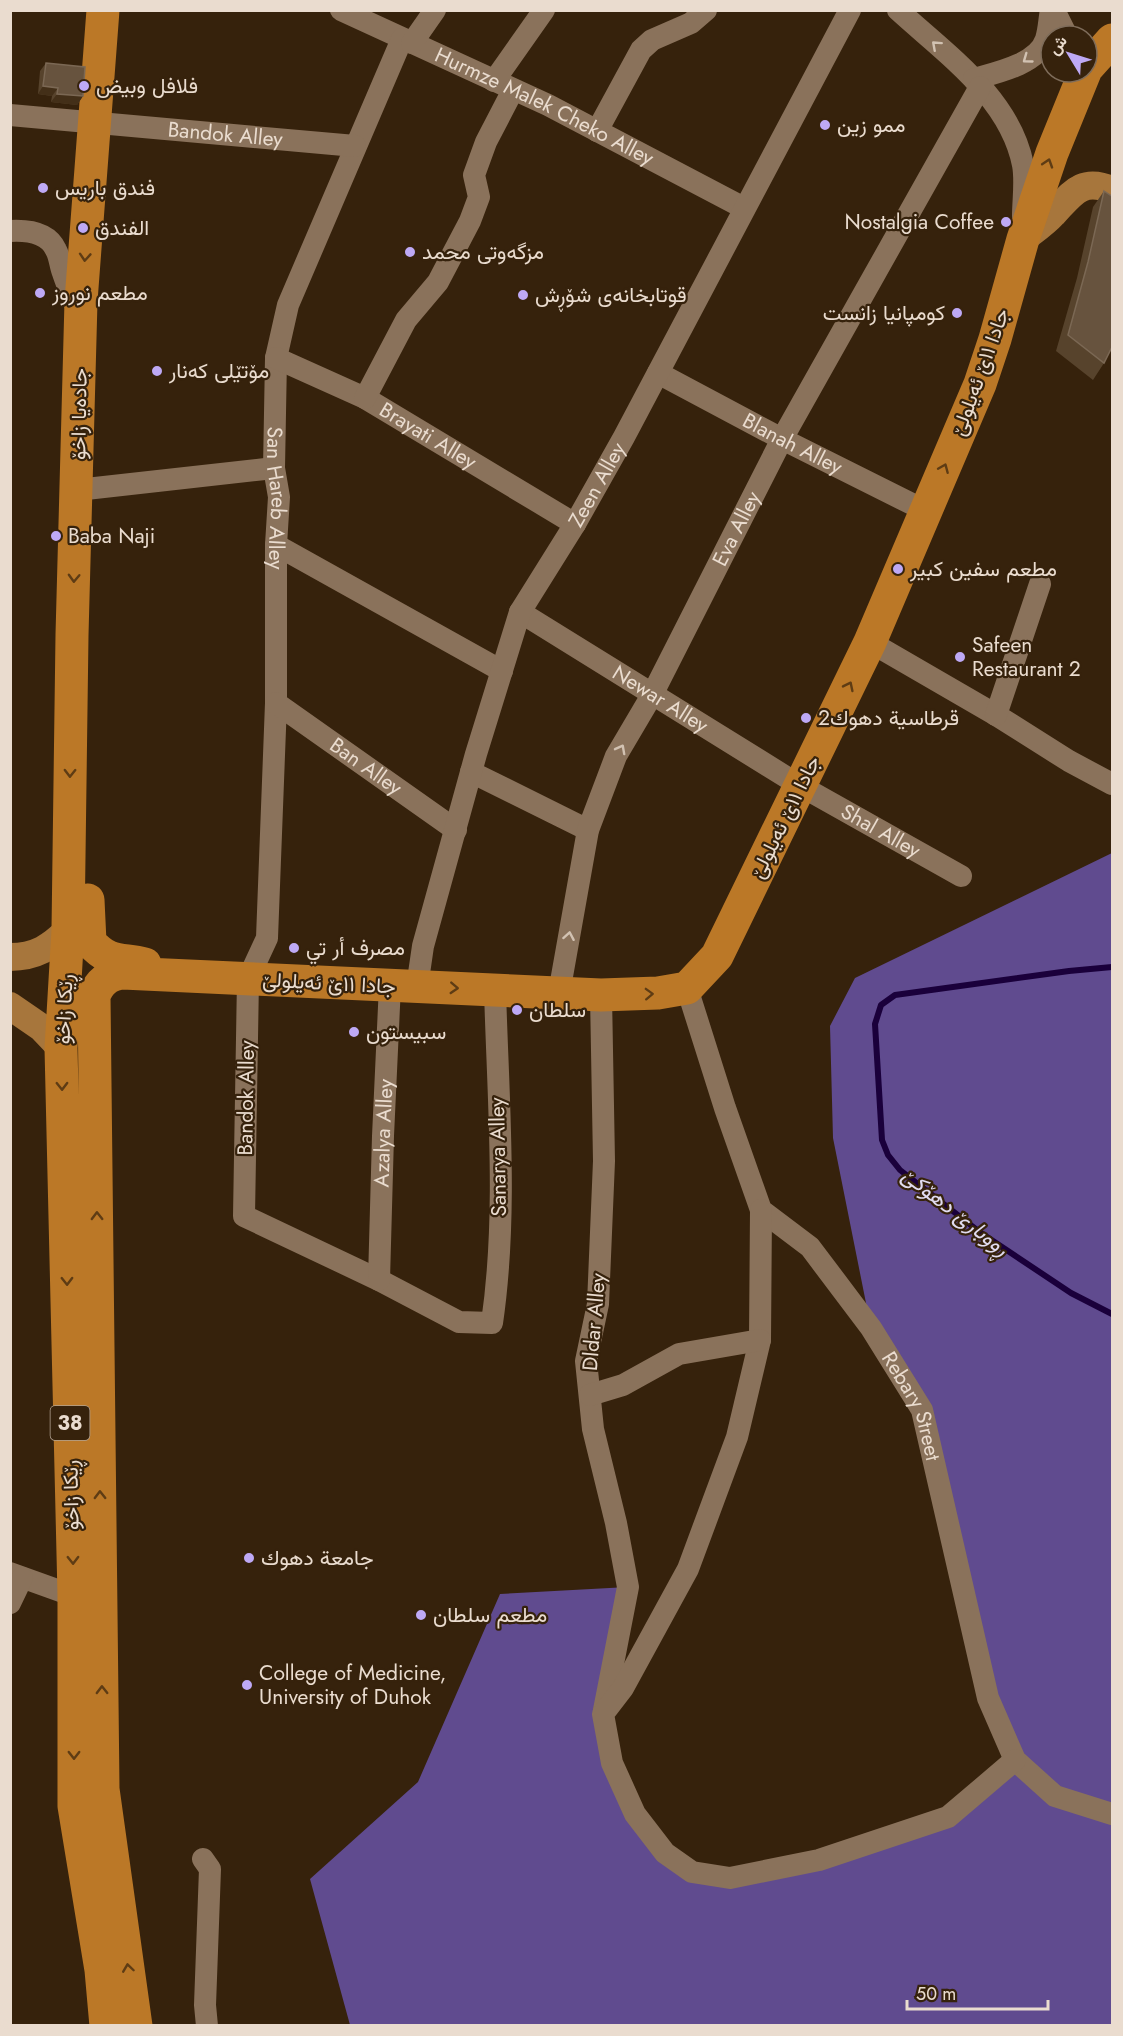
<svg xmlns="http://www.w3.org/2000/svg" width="1123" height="2036" viewBox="0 0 1123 2036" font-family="Jost,Vazirmatn,sans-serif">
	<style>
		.forest { fill: #604b8f }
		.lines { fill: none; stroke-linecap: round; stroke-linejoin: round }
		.stream { stroke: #1a003b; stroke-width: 6 }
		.minor { stroke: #8a725b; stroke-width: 22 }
		.major { stroke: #a7763c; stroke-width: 28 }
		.highway { stroke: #bb7827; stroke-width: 33 }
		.wall { fill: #57432c }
		.shaded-wall { fill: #432f18 }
		.building { fill: #67533e; stroke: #7b6854; stroke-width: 1.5 }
		.oneway { stroke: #d2c2b2 }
		.oneway2 { stroke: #5e3c14 }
		.poi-dot { fill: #bea9f5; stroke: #36220c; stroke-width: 2 }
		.labels { text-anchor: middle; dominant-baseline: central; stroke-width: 4.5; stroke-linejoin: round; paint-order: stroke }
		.shield { fill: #36220c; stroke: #b4a494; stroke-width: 1.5 }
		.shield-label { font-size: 20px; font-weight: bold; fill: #eadccf }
		.poi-label { font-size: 21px; fill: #eadccf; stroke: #36220c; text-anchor: start }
		.street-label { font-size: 21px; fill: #eadccf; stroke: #36220c }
		.water-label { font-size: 22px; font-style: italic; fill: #e1dcf0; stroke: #36220c }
	</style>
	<rect width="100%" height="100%" fill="#36220c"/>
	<path class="forest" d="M1112,853V2025H350L310,1879L418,1782L500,1594L628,1587L603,1714L612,1763L665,1853L731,1878L948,1817L1015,1761L922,1410L871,1328L833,1138L830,1026L855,978Z"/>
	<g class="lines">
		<path class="stream" d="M1112,967L1069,971L895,995L881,1005L875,1024L882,1140L888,1155L900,1170L981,1233L1071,1293L1112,1314"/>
		<g class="minor">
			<path id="s1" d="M341,10L548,105L744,208"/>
			<path d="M898,10C946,54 1010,98 1023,165C1026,181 1023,200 1023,216"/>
			<path d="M1054,10L1067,36"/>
			<path id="s2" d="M402,39L288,305L276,358L274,468L279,497L276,545V703L267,938L248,979L244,1216L379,1280L459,1322L492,1323C508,1213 498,1100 495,990"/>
			<path d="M412,43L435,10"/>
			<path d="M974,79C996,73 1038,64 1046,39C1049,30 1049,20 1051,10"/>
			<path d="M494,81L544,10"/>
			<path id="s3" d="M10,115L355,146"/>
			<path d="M597,131L641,50L652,40L691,23L706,10"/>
			<path d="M10,231C28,230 48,232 56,250C60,257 60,266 63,273C67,285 72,297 77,309"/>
			<path id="s4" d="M276,358L365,398L575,524"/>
			<path id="s5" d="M658,373L782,439L926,511"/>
			<path d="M365,398L406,320L438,282L470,221L479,197L474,175L486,142L513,90"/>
			<path d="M77,490L274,468"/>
			<path d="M276,545L502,671"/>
			<path id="s6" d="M520,612L799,785L961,876"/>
			<path d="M870,642L996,715L1069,761L1112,784"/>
			<path id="s7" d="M276,703L456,830"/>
			<path d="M996,715L1040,584"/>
			<path d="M471,772L588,830"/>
			<path id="s8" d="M417,987L423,946L476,754L520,612L575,524L624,437L850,10"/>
			<path id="s9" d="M687,988L725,1108L761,1210L810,1247L871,1328L922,1410L988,1698L1015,1760L1055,1796L1112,1814"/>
			<path id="s10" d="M559,993L588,830L616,756L652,695L782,439L980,87"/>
			<path d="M601,995L604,1161L598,1304L586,1361L593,1429L616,1523L628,1587L604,1710"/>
			<path d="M761,1210L760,1340L737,1437L688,1569L623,1688L603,1714L612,1763L635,1814L665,1853L692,1872L730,1878L819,1860L948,1817L1015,1760"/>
			<path id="s11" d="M379,1280L383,1136L390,985"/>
			<path d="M590,1395L623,1385L679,1354L760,1340"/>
			<path d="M10,1573L74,1596"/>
			<path d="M10,1603L22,1578"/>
			<path d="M203,1859L210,1869L205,2005L207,2026"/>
		</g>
		<path class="major" d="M1023,239C1033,231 1044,224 1053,214C1072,194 1081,177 1112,190
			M10,957C36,957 51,947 68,930
			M10,1006L42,1028L61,1048"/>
		<path class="highway" d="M103,10L81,301L72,635L68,930L61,1048L74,1596V1806L101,1970L106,2026
			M1087,68L1112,40
			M88,900L90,942C110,964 119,958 145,964
			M136,2026L103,1789L94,996C99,982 108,975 123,973L601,995L658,993L687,988L717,956L870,642L980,384L995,339L1023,239L1052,153L1085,72"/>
	</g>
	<path class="wall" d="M46,63L83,96L77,105L51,102L52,96L38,94L40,71Z
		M1104,191V363L1093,380L1056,351L1077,278L1093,207Z"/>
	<path class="shaded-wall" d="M43,86L58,88L52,96L38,94Z
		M57,94L83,96L77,105L51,102Z"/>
	<path class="building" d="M46,63L85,67L83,96L57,94L58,88L43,86Z
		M1104,191L1113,197V345L1104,363L1068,335L1088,262Z"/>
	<defs><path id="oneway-chevron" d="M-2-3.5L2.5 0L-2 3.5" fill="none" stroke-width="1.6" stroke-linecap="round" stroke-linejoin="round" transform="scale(1.5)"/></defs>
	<g class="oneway">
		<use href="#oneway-chevron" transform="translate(936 45) rotate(-138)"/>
		<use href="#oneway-chevron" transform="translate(1027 59) rotate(144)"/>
		<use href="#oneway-chevron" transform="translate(621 749) rotate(-62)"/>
		<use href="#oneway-chevron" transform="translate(569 936) rotate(-80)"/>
	</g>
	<g class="oneway2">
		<use href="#oneway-chevron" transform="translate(1048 163) rotate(-72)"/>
		<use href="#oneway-chevron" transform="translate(85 257) rotate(94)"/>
		<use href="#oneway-chevron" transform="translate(944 468) rotate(-67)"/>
		<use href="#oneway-chevron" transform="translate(74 578) rotate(92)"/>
		<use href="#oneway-chevron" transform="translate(849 686) rotate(-64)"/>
		<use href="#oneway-chevron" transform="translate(70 773) rotate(91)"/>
		<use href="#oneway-chevron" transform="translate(454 988) rotate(3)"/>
		<use href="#oneway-chevron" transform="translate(649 994) rotate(-2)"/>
		<use href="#oneway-chevron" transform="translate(62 1086) rotate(89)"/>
		<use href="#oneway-chevron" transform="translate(97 1216) rotate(-91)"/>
		<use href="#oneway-chevron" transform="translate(67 1281) rotate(89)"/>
		<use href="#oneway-chevron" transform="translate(100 1495) rotate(-91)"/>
		<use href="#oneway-chevron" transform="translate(73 1560) rotate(89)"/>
		<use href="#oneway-chevron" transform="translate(102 1690) rotate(-91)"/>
		<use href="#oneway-chevron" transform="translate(74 1755) rotate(90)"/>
		<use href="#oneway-chevron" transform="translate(128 1968) rotate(-98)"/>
	</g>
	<g class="poi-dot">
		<circle cx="84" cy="86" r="6"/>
		<circle cx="825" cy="125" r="6"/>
		<circle cx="43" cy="188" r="6"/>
		<circle cx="1006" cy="222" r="6"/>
		<circle cx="83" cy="228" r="6"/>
		<circle cx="410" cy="252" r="6"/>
		<circle cx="40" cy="293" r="6"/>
		<circle cx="523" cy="295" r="6"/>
		<circle cx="957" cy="313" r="6"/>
		<circle cx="157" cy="371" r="6"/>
		<circle cx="56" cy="536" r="6"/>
		<circle cx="898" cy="569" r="6"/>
		<circle cx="960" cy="657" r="6"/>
		<circle cx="806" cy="718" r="6"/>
		<circle cx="294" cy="948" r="6"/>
		<circle cx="517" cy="1010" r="6"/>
		<circle cx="354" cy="1032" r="6"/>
		<circle cx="249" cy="1558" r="6"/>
		<circle cx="421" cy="1615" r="6"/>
		<circle cx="247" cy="1685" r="6"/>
	</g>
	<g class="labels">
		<rect class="shield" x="50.5" y="1406" width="39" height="34" rx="4.5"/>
		<g class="shield-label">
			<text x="70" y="1423">38</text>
		</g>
		<g class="poi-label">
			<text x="96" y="86">فلافل وبيض</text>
			<text x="837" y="125">ممو زين</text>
			<text x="55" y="188">فندق باريس</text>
			<text x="994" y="222" text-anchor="end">Nostalgia Coffee</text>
			<text x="95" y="228">الفندق</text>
			<text x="422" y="252">مزگەوتی محمد</text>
			<text x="52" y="293">مطعم نوروز</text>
			<text x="535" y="295">قوتابخانەی شۆڕش</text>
			<text x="945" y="313" text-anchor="end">كومپانيا زانست</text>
			<text x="169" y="371">مۆتێلی کەنار</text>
			<text x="68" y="536">Baba Naji</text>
			<text x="910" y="569">مطعم سفين كبير</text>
			<text x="972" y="645">Safeen<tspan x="972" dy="24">Restaurant 2</tspan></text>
			<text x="818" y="718">قرطاسية دهوك2</text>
			<text x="306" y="948">مصرف أر تي</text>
			<text x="529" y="1010">سلطان</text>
			<text x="366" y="1032">سبيستون</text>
			<text x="261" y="1558">جامعة دهوك</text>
			<text x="433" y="1615">مطعم سلطان</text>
			<text x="259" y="1673">College of Medicine,<tspan x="259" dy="24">University of Duhok</tspan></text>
		</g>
		<g class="street-label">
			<text stroke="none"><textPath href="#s1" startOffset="225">Hurmze Malek Cheko Alley</textPath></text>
			<text stroke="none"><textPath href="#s3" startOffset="216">Bandok Alley</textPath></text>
			<text transform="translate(980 372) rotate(-70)">جادا ١١ێ ئه‌یلولێ</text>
			<text transform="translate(79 414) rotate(-89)">جادەیا زاخۆ</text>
			<text stroke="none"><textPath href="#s4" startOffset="171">Brayati Alley</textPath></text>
			<text stroke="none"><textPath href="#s5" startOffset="152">Blanah Alley</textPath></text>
			<text stroke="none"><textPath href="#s8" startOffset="538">Zeen Alley</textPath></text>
			<text stroke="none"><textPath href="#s2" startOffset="484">San Hareb Alley</textPath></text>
			<text stroke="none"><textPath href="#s10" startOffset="502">Eva Alley</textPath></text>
			<text stroke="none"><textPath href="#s6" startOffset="165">Newar Alley</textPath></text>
			<text stroke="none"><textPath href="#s7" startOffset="110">Ban Alley</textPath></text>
			<text transform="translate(785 817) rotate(-64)">جادا ١١ێ ئه‌یلولێ</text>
			<text stroke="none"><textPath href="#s6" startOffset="422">Shal Alley</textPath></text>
			<text transform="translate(329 983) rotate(3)">جادا ١١ێ ئه‌یلولێ</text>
			<text transform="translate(64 1009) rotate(-87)">ڕێکا زاخۆ</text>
			<text transform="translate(246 1098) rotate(-89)">Bandok Alley</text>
			<text stroke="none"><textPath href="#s11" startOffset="147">Azalya Alley</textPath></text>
			<text transform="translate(498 1157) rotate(-91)">Sanarya Alley</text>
			<text transform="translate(594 1322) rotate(-85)">Dldar Alley</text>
			<text stroke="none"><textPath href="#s9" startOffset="486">Rebary Street</textPath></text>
			<text transform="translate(71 1495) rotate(-91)">ڕێکا زاخۆ</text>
		</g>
		<g class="water-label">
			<text transform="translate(956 1211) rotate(38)">ڕووبارێ دهۆكێ</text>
		</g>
	</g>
	<rect width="1123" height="2036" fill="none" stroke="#eadccf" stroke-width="24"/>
	<g transform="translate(1069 54) rotate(308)"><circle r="28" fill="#36220c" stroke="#7e6c5a" stroke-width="1.5"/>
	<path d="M0-4.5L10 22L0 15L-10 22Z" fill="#bea9f5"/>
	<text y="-9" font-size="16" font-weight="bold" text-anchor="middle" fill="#eadccf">ش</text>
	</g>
	<path d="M907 2000v9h141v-9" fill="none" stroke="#eadccf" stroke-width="3"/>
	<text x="916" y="2000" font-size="18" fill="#eadccf" stroke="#36220c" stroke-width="4.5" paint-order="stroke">50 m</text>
</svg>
